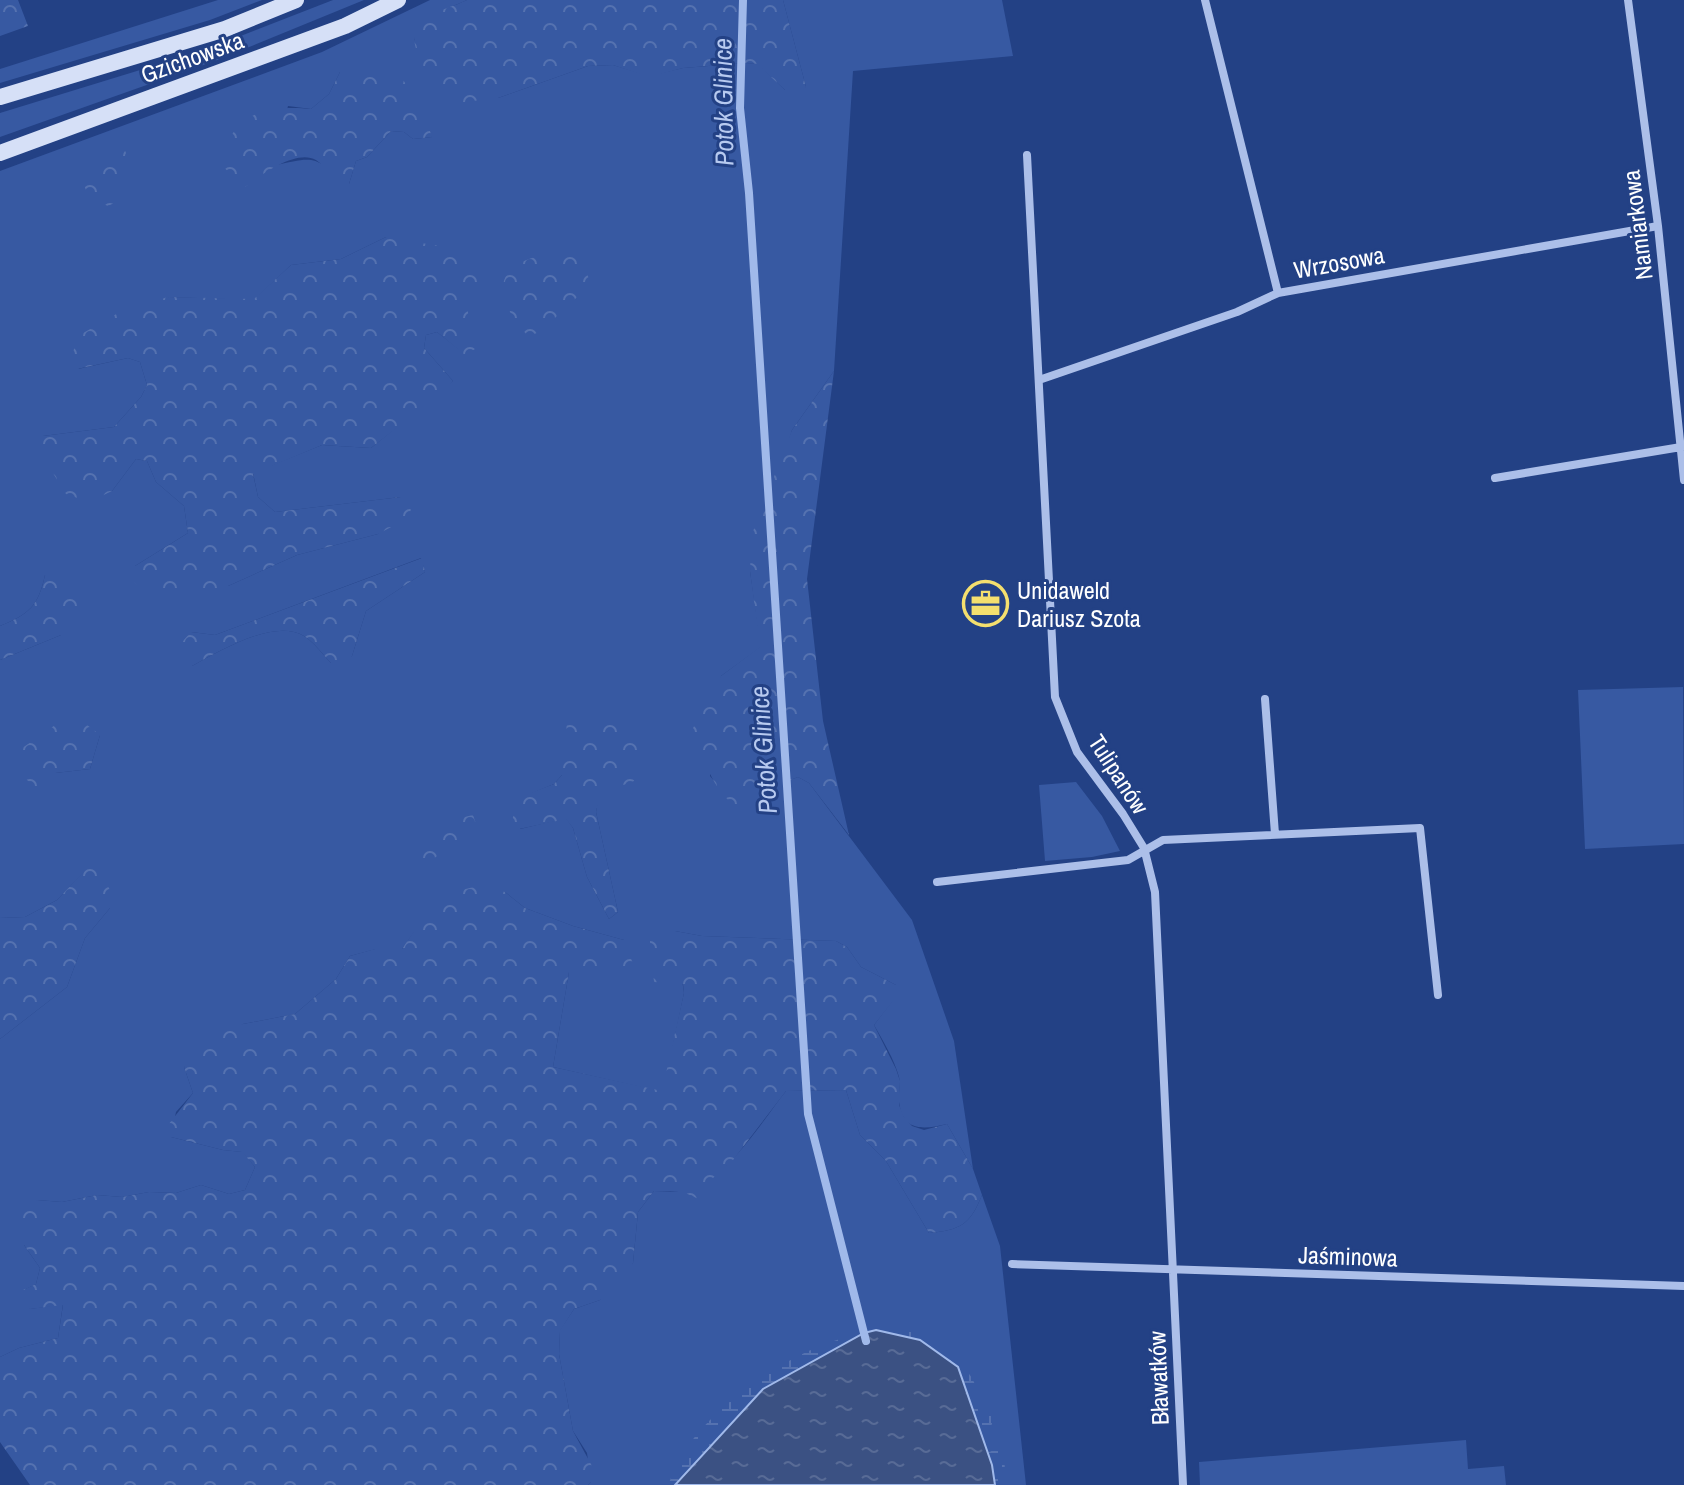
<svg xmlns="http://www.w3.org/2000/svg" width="1684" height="1485" viewBox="0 0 1684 1485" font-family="'Archivo Narrow',sans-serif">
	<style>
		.green { fill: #3759a2; fill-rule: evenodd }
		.forest { fill: url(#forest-crowns) }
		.wetland { fill: url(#wetland-marsh) }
		.water { fill: url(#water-ripples); stroke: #a0b9ea; stroke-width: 2 }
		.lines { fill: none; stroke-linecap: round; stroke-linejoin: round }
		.stream { stroke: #a0b9ea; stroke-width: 8 }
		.street { stroke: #acbfe9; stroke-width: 8 }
		.secondary { stroke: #d6e0f7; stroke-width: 16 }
		.labels { text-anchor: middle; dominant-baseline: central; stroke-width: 6; stroke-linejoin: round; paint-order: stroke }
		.street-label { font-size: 24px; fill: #fff; stroke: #234185 }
		.poi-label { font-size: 24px; fill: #fff; stroke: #234185; text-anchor: start }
		.water-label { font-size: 26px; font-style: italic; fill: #b7caf0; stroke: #234185 }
	</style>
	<defs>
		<pattern id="forest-crowns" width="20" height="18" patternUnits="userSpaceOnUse" patternTransform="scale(2)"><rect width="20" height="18" fill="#3759a2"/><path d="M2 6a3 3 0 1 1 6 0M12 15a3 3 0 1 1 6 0" fill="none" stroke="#5572b0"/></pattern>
		<pattern id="wetland-marsh" width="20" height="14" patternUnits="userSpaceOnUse" patternTransform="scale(2)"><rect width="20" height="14" fill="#3759a2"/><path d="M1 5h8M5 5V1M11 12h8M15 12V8" fill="none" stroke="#5572b0"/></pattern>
		<pattern id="water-ripples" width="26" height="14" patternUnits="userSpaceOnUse" patternTransform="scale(2)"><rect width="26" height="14" fill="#3b5183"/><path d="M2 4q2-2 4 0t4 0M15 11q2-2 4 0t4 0" fill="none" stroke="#586b96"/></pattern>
	</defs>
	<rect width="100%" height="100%" fill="#234185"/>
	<path class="green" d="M218,0H262L210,20L0,83V69Z
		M333,0H364L220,59L0,137V113L202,51Z
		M430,0H467C447,10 417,16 414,40L498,98L588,66L613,65L649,76L683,68L746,63L758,64L785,90L806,87L783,0H1002L1013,56L853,71L834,371L792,430L750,571L761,647L721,676L710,776C762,837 748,794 798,777L809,783L912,920L954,1041L973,1169L947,1124C925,1129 903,1133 899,1102C898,1094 901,1085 899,1077C894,1059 883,1041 874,1025L896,996V985L861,967L847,947L836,941L702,936L675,931L684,993L663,1092L553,1067L569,972L624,940L573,926L525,908L505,892L417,928L402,949H376L350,956L336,979L295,1014L243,1024L184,1067L193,1093L176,1112L171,1137L223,1150L243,1152L255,1167L245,1190L229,1194L201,1185L176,1193L149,1192L122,1197L97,1195L62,1202L37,1200L24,1245L40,1268L36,1284L24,1290L30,1309L63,1304L58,1338L19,1348L0,1357V1039L67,987L85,938L110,908L90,866L57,900L25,917L0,918V660L61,635L45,575C38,607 29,614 0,626V171L322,52ZM340,72L432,137L413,139L404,132L391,131L367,157L356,161L349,184C313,157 318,155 273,166L288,106L311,109L329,94ZM386,237L465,354L437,332L426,335L424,348L453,381L371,448L322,445L253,473L258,497L275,512L401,497L378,534L297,555L228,586L135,566L188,533L184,506L156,482L147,461L136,459L112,491L43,436L114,427L141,397L147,385L140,362L128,358L78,369L169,297L254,300L291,265L341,259ZM421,558L425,572L366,611L352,656L331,663C323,655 314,642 304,636C274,618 220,651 192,666L191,632L215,635ZM100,735L90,769L55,773ZM562,775L607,792L598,800L596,812L618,912L609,919L587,877L573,828L566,818L520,829V798L554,784Z
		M1683,687L1684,844L1585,849L1578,690Z
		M1076,782L1102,816L1120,851L1092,857L1045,861L1039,785Z
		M846,1090L860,1135L886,1161L929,1233C960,1230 970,1225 982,1195L1000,1246L1026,1485H995L876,1330L864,1333L763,1389L675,1485H588L591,1482L587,1453L573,1431L559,1354L560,1330L574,1309L600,1300L633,1263L638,1212L654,1191C662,1191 671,1192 679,1191C725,1185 759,1125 786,1091Z
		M1466,1440L1468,1469L1504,1466L1506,1485H1200L1199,1462Z"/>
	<path class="forest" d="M0,0H18L28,26L0,36Z
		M467,0H783L806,87L797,94L785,90L757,64L746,63L683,68L649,77L613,65L588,66L498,98L448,104C437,88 404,45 417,26C426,13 453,7 467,0Z
		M364,68L399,73L424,114L432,137L413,139L404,132L391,131L367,157L356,161L349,184L340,191C333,182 326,166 316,160C296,149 261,175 245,187L218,162C223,153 227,141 233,133C249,108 285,106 311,109L329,94L340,72Z
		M123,146L132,167L118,201L108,206L89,198L81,177L86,166Z
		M386,237L445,247L466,258L480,279L466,302L475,349L465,355L437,332L426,335L424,348L453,381L445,390L371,448L322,445L253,474L258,497L275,512L401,497L411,505L410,517L378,534L297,555L228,586L174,600L139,587L130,577L135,566L188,533L184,506L156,482L147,461L136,459L112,491L89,502L66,494L35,444L43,436L114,427L141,397L147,385L140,362L128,358L77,369L71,359L78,336L132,305L169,297L254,299L291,265L341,259Z
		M561,251C581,254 584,266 591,284L540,332L528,336C515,323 493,292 508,273C519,258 544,255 561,251Z
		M834,371L807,579L823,721L849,835L809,783L798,777C781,782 772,798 756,806C723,822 700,752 692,730L721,676L760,647L750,571L752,534L792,430Z
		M422,558L425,572L366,611L352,656L342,664L331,663C323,655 314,642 304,636C274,618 220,651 192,666L182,660L175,650L191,632L215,635Z
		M45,575L68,581L83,603L61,635L0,660V626C29,614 38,607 45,575Z
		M577,716L625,723L635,730L638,754L634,781C616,788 600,791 596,812L618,912L609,919L587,877L573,828L566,819L519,829L512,820L520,797L554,784L562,775L567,722Z
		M71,718L82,721L100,735L90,769L55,773L36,787L18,773V751L58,723Z
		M473,815L476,824L469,834L430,861L418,858V834L426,826Z
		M90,865L102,872L112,895L110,908L85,938L67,987L0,1039V918L25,917L57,900Z
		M480,886L505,892L525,908L573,926L624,940L638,977L569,972L553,1067L662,1091L684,993L683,984L654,982L650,941L675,931L702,936L836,941L847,947L861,967L896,985L897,996L874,1025L896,1069L900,1081L899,1105L904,1117L912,1126L924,1130L947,1124L973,1169L982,1195C970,1225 960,1230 929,1233L886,1161L860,1135L846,1090L786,1091L733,1160L713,1178L705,1202L681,1191H654L638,1212L633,1263L623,1287L600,1300L574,1309L560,1331L559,1354L573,1431L592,1466L591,1482L588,1485H30L0,1442V1357L19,1348L58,1338L63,1305L30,1309L17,1299L23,1290L36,1284L40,1268L24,1245L15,1218L24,1206L37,1200L62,1202L97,1195L122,1197L149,1192L176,1193L201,1185L229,1194L245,1190L255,1167L242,1152L223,1150L171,1137L165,1129L193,1093L184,1067L194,1042L217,1029L295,1014L336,979L350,956L375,949H402C430,910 428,895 480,886Z"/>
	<path class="wetland" d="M907,1330L947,1344L972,1378L979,1393L961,1398L747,1485H668C672,1476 676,1466 681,1457C710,1406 794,1348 852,1336C870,1333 888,1332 907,1330Z
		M964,1409H983L994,1416L991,1427L980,1440Z
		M1000,1447L1004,1456L1006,1485H948L979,1457Z"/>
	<path class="water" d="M876,1330L920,1340L958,1367L992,1465L995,1485H675L763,1389L864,1333Z"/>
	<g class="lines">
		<path class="stream" d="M743,0L740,108L749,193L808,1114L866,1341"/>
		<path class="street" d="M1205,0L1278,293
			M1628,0L1658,226L1684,480
			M1027,155L1055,697L1077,752L1123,814L1144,848L1155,892L1183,1485
			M1039,380L1237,312L1278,293L1658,226
			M1495,478L1681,447
			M1265,699L1275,834
			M937,882L1128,860L1163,840L1420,828L1438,995
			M1012,1264L1684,1286"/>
		<path class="secondary" d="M0,97L225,29L296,0
			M0,153L345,26L398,0"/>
	</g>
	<defs>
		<symbol id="office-ring" viewBox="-11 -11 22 22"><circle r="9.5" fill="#234185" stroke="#f4df6e" stroke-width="1.5"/><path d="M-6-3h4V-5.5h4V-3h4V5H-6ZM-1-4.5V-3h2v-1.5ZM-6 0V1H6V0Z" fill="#f4df6e"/></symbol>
	</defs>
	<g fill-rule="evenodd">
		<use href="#office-ring" x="960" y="578" width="51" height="51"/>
	</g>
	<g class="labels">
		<g class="street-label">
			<text transform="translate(192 57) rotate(-20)">Gzichowska</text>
			<text transform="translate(1637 225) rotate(-97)">Namiarkowa</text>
			<text transform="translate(1339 262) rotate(-10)">Wrzosowa</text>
			<text transform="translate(1119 774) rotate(57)">Tulipanów</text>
			<text transform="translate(1348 1256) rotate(2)">Jaśminowa</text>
			<text transform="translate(1158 1378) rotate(-92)">Bławatków</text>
		</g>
		<g class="poi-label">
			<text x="1017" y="590">Unidaweld<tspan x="1017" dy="28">Dariusz Szota</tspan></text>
		</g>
		<g class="water-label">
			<text transform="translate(723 102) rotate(-91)">Potok Glinice</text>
			<text transform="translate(763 750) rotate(-94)">Potok Glinice</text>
		</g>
	</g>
</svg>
